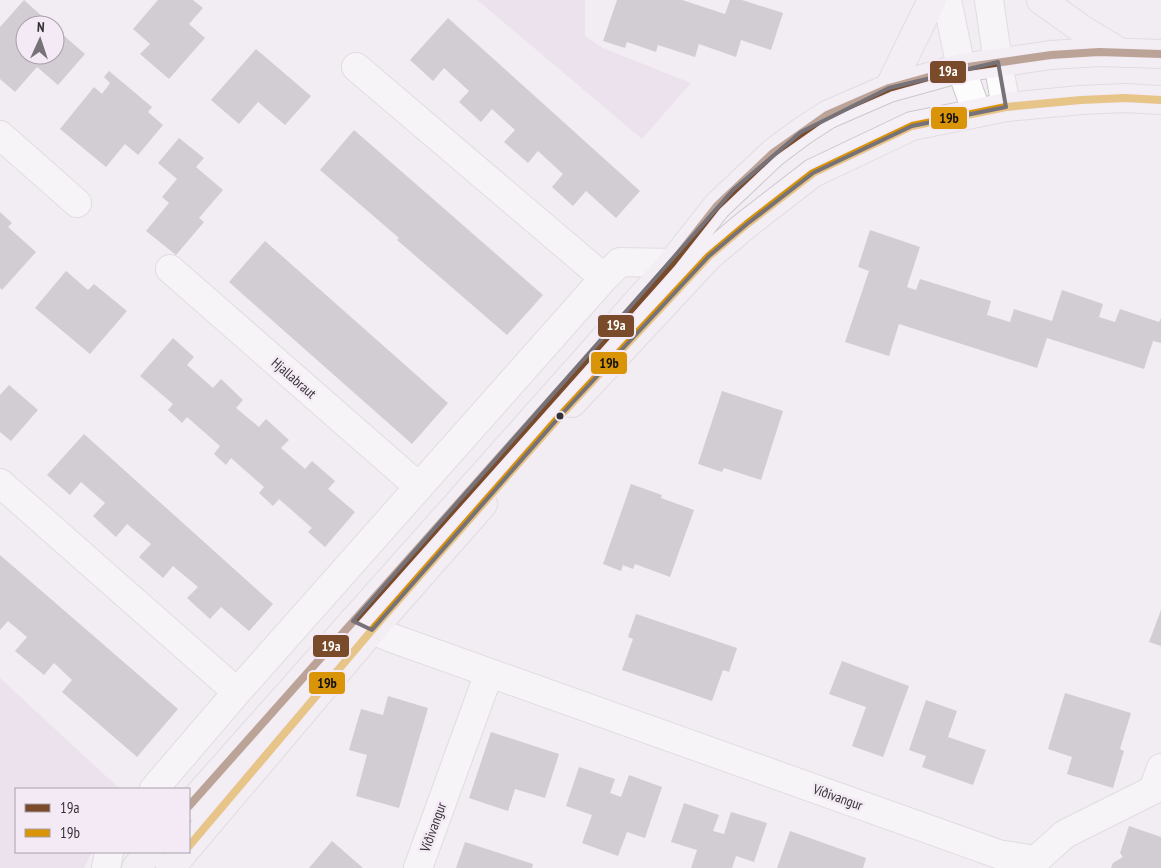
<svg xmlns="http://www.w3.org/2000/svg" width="1161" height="868" viewBox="0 0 1161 868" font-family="'PT Sans Narrow',sans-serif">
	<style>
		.green { fill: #e5d6e9 }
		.building { fill: #aaa6aa }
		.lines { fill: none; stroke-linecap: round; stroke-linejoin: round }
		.minor-casing { stroke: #cbc8cc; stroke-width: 30 }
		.secondary-casing { stroke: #cbc8cc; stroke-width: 30 }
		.minor { stroke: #fdfcfd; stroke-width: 28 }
		.secondary { stroke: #f4f0f5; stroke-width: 28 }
		.bus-1-casing { stroke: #f4eaf6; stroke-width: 11 }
		.bus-2-casing { stroke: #f4eaf6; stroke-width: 11 }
		.bus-1 { stroke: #7a4b2a; stroke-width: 8 }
		.bus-2 { stroke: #da9408; stroke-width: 8 }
		.marked { fill: none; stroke: #767277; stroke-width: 4; stroke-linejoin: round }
		.bus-dot { fill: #343034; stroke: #f4eaf6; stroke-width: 2 }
		.labels { text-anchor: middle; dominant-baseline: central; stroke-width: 5; stroke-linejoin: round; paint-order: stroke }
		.street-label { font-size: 14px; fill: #343034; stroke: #f4eaf6 }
		.line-badge { stroke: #f4eaf6; stroke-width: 2 }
		.badge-label { font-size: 14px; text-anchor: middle; font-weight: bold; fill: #fff }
		.pale-badge-label { font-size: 14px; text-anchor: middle; font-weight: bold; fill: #111 }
	</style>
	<rect width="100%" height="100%" fill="#f2edf3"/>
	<path class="green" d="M477,0H585V36L603,48L691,83L642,139Z
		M0,678L120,789H16V852H92L84,868H0Z"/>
	<path class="building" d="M24,0L52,25H25V55H55V28L85,54L58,85L37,67L15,92L0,79V27Z
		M158,0H193L203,8L189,24L205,38L169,79L140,54L150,44L133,29Z
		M617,0H682L725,14L730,0H742L783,13L771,50L741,40L736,57L699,44L695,57L658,45L656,52L627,42L625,48L603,41Z
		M448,18L640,191L616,218L586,191L573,206L552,187L563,174L538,151L528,163L504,142L515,130L492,109L481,122L459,102L469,91L444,68L433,81L410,60Z
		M256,49L311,96L285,125L258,102L239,124L211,100Z
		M109,71L152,107L148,112L163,125L138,155L125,144L106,167L60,129L94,87L102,94L110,83L104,77Z
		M354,130L543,295L507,335L397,240L399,238L320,170Z
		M179,138L204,158L196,167L223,190L199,218L204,222L176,255L146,231L169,203L162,197L177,179L158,163Z
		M0,212L12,223L8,227L36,252L2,290L0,288Z
		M870,230L920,247L907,287L916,290L920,279L991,301L987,315L1010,322L1014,309L1052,321L1062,290L1103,304L1099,317L1115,322L1120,309L1159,322L1161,318V343L1153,341L1144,369L1047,338L1037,368L899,324L889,356L845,342L869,271L858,267Z
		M265,241L448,403L412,444L229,282Z
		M66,271L88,290L94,284L127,311L90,354L35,308Z
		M173,338L194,357L187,365L213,388L221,379L243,400L236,408L259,427L266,419L289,440L281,448L305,469L312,461L335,481L328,489L355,512L325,547L308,532L312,528L279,499L273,506L259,493L264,487L231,458L226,465L214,454L220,446L187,417L182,423L168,410L173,404L140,376Z
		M9,385L38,410L11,441L0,432V395Z
		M722,391L783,411L761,480L724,468L722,472L698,464Z
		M84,434L273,604L249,631L221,607L210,619L187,598L198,587L173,566L163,578L139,557L151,544L127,524L116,537L93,516L105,503L81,482L70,495L47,475Z
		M631,484L662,495L661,498L694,510L670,577L635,564L633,569L623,565L621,571L603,564Z
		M0,555L178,709L137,757L62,692L72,680L54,663L44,675L15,651L27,637L8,621L0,630Z
		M1161,610V646L1149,642Z
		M636,614L737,648L729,672L723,670L712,701L622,670L633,639L628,637Z
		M842,661L909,686L883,757L852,746L866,707L829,694Z
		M1065,693L1131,713L1120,749L1124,751L1113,788L1067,774L1072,757L1048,749Z
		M388,696L428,708L399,808L356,796L367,755L349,750L361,709L383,715Z
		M926,700L957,711L948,737L986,750L973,785L922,767L926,756L909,750Z
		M491,732L559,754L545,798L515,789L508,811L469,798Z
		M579,767L615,779L610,793L621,797L629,775L662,787L645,838L627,832L618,856L582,843L592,815L566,806Z
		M684,803L719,815L713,831L724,834L731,812L767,823L754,862L736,856L732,868H691L697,850L671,842Z
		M1129,826L1161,837V868H1111L1113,863L1123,857L1120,853Z
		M790,831L866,858L863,868H777Z
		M332,841L363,868H309Z
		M465,842L533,864L532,868H456Z"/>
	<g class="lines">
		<defs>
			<path id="minor" d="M947,0L961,68L977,113
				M989,0L998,62L1006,107
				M356,67L604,278
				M0,135L77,203
				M170,269L419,487
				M0,483L237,692
				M353,621L389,637L998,854L1036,860L1065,834L1153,790L1161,768
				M154,789L237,692L604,278L620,262L672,263
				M106,868L109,852
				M418,868L489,673"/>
			<path id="secondary" d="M1041,0L1083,30L1121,53
				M889,88L932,0
				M572,403L709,256L747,224L813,173L912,126L977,113L1006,107L1081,100L1125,98L1161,100
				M189,806L672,263L717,206L773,153L801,132L827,115L889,88L961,68L1051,55L1099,52L1161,54
				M189,846L372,630L483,504
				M136,868L149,852
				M170,868L184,852"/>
		</defs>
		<use href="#minor" class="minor-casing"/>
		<use href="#secondary" class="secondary-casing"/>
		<use href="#minor" class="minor"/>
		<use href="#secondary" class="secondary"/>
		<defs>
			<path id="bus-1" d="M189,806L672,263L717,206L773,153L827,115L889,88L961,68L1051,55L1099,52L1161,54"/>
			<path id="bus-2" d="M189,846L372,630L561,415L709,256L747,224L813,173L912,126L1006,107L1081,100L1125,98L1161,100"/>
		</defs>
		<use href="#bus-1" class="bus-1-casing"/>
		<use href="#bus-2" class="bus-2-casing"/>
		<use href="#bus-1" class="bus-1"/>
		<use href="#bus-2" class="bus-2"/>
	</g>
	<path d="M0 0H1161V868H0ZM998,62L1006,107L912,126L813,173L747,224L709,256L561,415L372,630L353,621L733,190L801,132L889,88Z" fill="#f2edf3" fill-opacity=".55" fill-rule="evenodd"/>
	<path class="marked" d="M998,62L1006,107L912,126L813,173L747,224L709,256L561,415L372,630L353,621L733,190L801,132L889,88Z"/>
	<circle class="bus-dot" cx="560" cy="416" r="4.5"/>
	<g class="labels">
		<g class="street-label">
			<text transform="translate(294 378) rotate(41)">Hjallabraut</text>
			<text transform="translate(838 797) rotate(20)">Víðivangur</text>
			<text transform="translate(433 827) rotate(-70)">Víðivangur</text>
		</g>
	</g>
	<g class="line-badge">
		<rect x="929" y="60" width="38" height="24" rx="5" fill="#7a4b2a"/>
		<rect x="930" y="106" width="38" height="24" rx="5" fill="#da9408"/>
		<rect x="597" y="314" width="38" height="24" rx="5" fill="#7a4b2a"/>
		<rect x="590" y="351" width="38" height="24" rx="5" fill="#da9408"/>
		<rect x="312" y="634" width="38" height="24" rx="5" fill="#7a4b2a"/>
		<rect x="308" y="671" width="38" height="24" rx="5" fill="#da9408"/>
	</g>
	<g class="badge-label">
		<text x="948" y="76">19a</text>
		<text x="616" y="330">19a</text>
		<text x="331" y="651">19a</text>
	</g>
	<g class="pale-badge-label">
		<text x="949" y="123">19b</text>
		<text x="609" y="368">19b</text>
		<text x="327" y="688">19b</text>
	</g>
	<rect x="15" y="788" width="175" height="65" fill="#f4eaf6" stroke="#a7a0a8"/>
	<rect x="25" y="804" width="25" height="8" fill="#7a4b2a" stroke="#a7a0a8"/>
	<text x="60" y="813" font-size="15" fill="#343034">19a</text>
	<rect x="25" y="829" width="25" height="8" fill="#da9408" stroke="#a7a0a8"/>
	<text x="60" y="838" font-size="15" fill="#343034">19b</text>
	<g transform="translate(40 40) rotate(3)"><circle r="24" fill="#f4eaf6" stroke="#a7a0a8"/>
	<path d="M0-4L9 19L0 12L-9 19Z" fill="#767277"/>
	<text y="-8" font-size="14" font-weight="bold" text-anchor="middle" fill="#343034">N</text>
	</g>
</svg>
